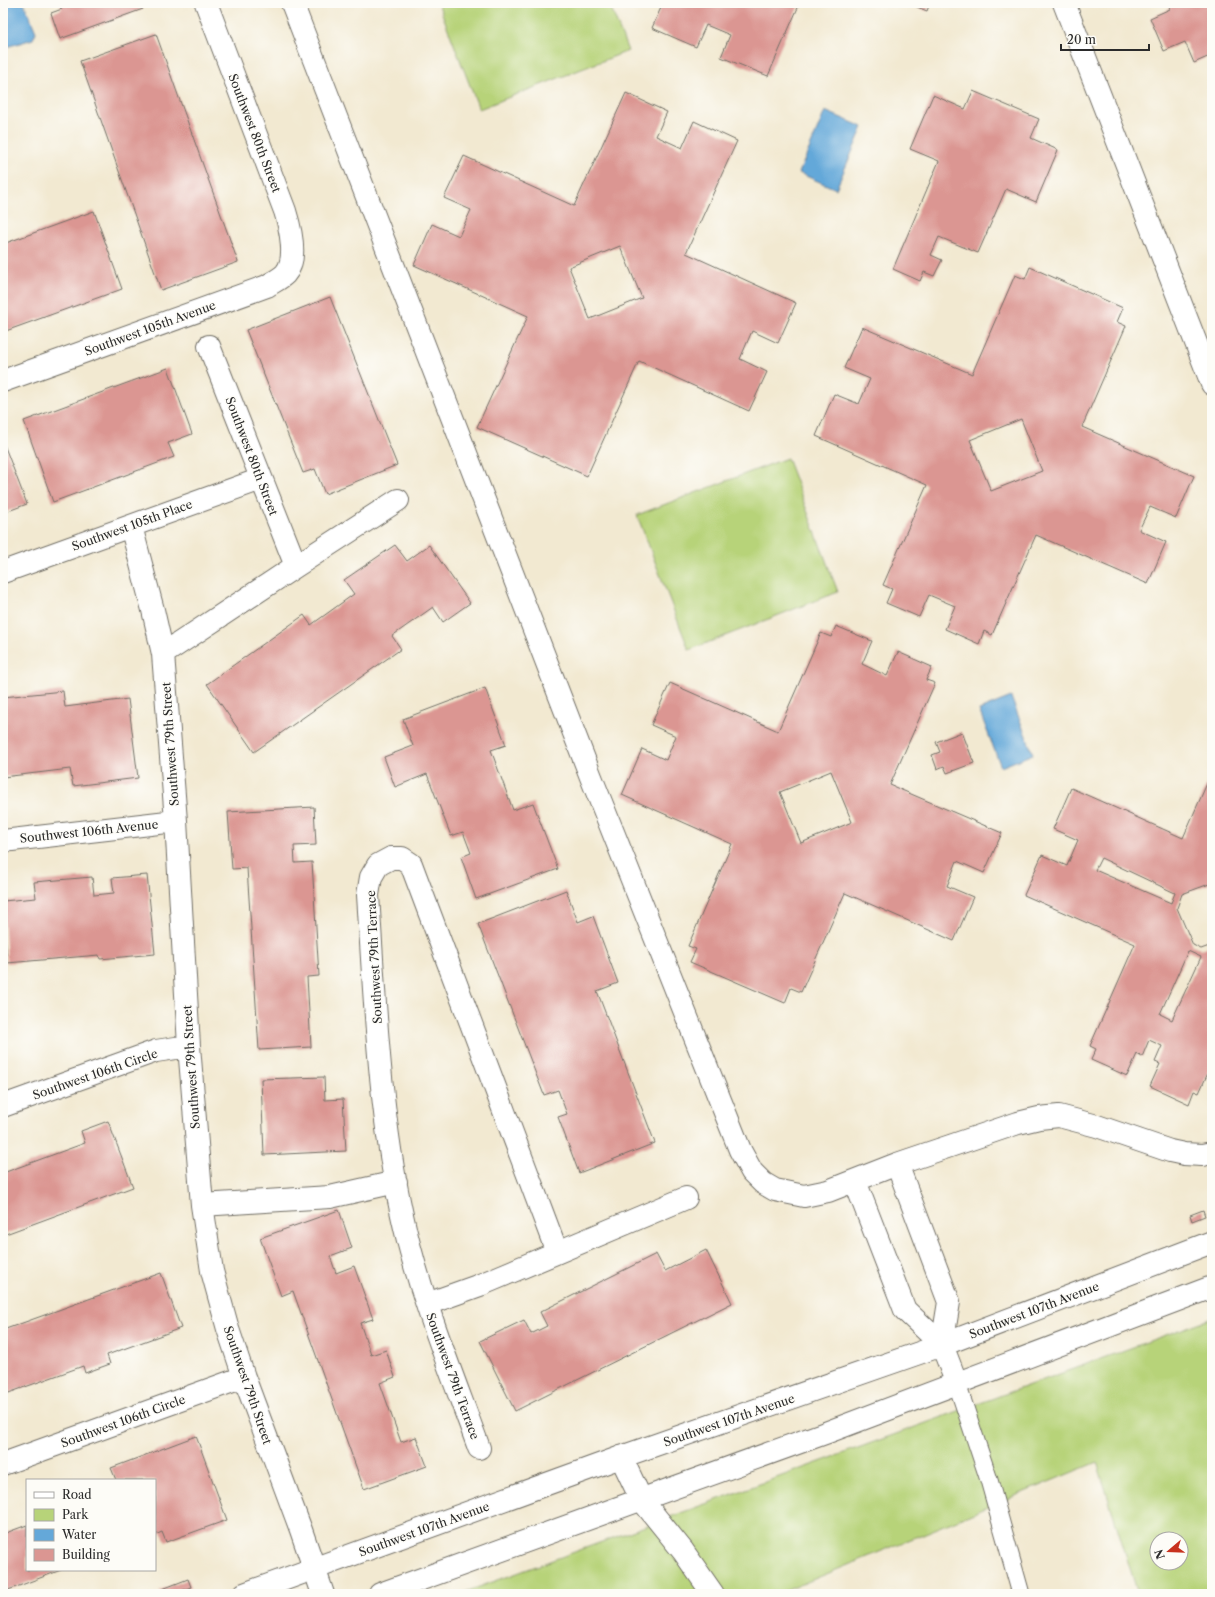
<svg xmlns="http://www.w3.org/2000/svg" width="1215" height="1597" viewBox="0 0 1215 1597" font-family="'Libre Caslon Text',serif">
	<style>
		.green { fill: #b7d379; stroke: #717f52; fill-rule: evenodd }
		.water { fill: #64a8d9; stroke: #486a82 }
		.building { fill: #db9692; fill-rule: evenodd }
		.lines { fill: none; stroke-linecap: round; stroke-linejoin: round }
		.service-casing { stroke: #716e65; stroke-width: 19 }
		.minor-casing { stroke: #716e65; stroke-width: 24 }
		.primary-casing { stroke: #716e65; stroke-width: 24 }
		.service { stroke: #fff; stroke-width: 17 }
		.minor { stroke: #fff; stroke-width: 22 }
		.primary { stroke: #fff; stroke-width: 22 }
		.labels { text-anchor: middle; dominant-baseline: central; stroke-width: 3; stroke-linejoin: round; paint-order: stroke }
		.street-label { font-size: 12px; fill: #2b2b2b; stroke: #fdfcf7 }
	</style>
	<rect width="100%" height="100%" fill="#fdfcf7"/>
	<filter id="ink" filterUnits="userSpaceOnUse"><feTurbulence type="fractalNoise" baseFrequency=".025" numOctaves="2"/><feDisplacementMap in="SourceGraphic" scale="8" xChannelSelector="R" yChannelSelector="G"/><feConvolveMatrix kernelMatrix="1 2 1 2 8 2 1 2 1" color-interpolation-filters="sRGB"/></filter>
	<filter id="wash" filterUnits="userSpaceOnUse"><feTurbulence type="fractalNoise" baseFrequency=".012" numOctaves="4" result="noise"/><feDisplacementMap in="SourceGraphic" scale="16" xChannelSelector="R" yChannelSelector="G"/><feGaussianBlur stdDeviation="0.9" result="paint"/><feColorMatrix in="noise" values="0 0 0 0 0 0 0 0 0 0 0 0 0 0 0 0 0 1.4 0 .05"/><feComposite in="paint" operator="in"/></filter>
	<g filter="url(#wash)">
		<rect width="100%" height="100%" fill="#f2e9d1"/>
		<path class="green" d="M438,3H609L628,51L479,109Z
			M787,458L838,592L689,650L637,515Z
			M1212,1318V1594H1138L1097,1462L778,1594H460ZM1157,1539H1181V1563H1157Z"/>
		<path class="water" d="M3,3H24L36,32L33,39L3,48Z
			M825,111L863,127L836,189L799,173Z
			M1011,697L1033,754L1001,767L979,710Z"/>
		<g id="blocks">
			<path class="building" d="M59,3H141L143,9L60,39L51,13L62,9Z
				M663,3H800L768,76L721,57L730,35L706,25L696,47L652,28Z
				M907,3H930L927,11Z
				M1168,3H1212V55L1194,63L1185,42L1164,51L1150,18L1170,9Z
				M156,34L238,262L161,290L80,61Z
				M973,91L1039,119L1031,138L1058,150L1036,202L1006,189L978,253L939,237L931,255L942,260L934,276L924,272L920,281L893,269L939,161L910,149L933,95L965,109Z
				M626,93L667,112L656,136L682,148L694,121L737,141L686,253L796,303L778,343L752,331L740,359L767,372L749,411L639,361L587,476L477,427L528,316L414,265L432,224L459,236L471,210L444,198L464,156L574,206ZM620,246L642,298L590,319L569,267Z
				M94,211L122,289L3,332V244Z
				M1030,267L1123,308L1117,322L1126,326L1082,427L1194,476L1176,518L1150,507L1139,530L1166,542L1148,584L1036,535L992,635L984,631L979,644L945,629L955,606L929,595L919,617L886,603L892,589L883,585L927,485L816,436L834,394L859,404L870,379L844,368L862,327L972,374L1015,275L1025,279ZM1021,419L1042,471L991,491L970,440Z
				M330,297L397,465L325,494L315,469L303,473L246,330Z
				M168,368L192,434L168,443L174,457L53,502L24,421Z
				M3,442L27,504L3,513Z
				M395,545L407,561L429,545L470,603L443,622L433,607L392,636L401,649L254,752L207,684L304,615L311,625L354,594L344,580Z
				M836,626L872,641L862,664L887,676L898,652L932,667L926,680L935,683L890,785L1002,833L984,873L957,861L947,886L973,897L954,941L845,893L801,992L791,988L785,1003L690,962L696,949L688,946L732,844L622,795L642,749L666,760L676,736L651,725L670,683L778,731L821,633L831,637ZM831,771L852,822L801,843L780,792Z
				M485,688L506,745L491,750L513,810L533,803L558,869L476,899L461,857L471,853L463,832L451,836L427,774L395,787L384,757L413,746L403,719Z
				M63,691L65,707L128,699L138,778L73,786L70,769L3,777V697Z
				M962,732L974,763L947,773L944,766L937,769L932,755L940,752L936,742Z
				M1212,772V883L1182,894L1177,908L1193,945L1201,949L1212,945V1064L1199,1093L1194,1091L1189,1104L1150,1086L1160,1064L1155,1062L1162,1046L1149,1040L1142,1057L1137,1054L1127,1076L1091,1060L1096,1049L1090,1046L1135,944L1024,895L1042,855L1067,866L1078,840L1053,829L1071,788L1183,838ZM1101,858L1175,893L1171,903L1095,870ZM1188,951L1201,957L1172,1020L1160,1014Z
				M314,807L316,845L294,846L295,863L312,862L319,976L307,977L311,1047L259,1050L247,868L232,869L228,812Z
				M147,875L155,954L100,959L99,955L7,963L3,901L36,898L34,882L92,877L94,895L114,893L112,878Z
				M566,890L578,922L593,916L618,983L597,991L655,1143L579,1173L558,1117L567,1114L558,1090L544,1095L478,924Z
				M324,1077L325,1100L343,1099L346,1151L264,1155L261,1079Z
				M108,1121L133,1187L3,1235V1173L85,1143L81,1131Z
				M339,1210L352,1248L330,1256L336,1273L354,1266L373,1319L360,1323L371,1355L386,1350L395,1377L380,1383L401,1442L416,1437L427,1466L364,1489L293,1291L281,1296L260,1238Z
				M1203,1210L1205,1216L1192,1221L1190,1215Z
				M706,1250L732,1303L515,1411L480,1341L524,1320L531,1334L547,1326L540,1312L656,1254L665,1271Z
				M161,1273L181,1328L107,1355L110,1364L85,1373L83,1366L3,1395V1330Z
				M196,1436L227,1520L166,1542L162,1532L155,1535V1480H116L111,1468Z
				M27,1525V1570H61L3,1592V1534Z
				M188,1579L191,1587L173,1594H161L160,1590Z"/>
		</g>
	</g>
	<g filter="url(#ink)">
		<use href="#blocks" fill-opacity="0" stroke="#716e65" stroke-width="1"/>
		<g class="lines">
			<defs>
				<path id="service" d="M957,1384L989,1480L1021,1594"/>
				<path id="minor" d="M292,3L591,777L740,1150L752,1172L763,1183L775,1190L804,1196L828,1191L897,1164L1018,1123L1039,1118L1059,1116L1097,1126L1170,1151L1184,1154L1202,1155L1212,1153
					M1064,3L1212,384
					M209,346L296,566
					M3,381L267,286C273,282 280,279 285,274C298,260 290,227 285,211L206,3
					M131,526L153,610L163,654L176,821L189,1046L202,1205L212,1271L228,1329L244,1377L301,1530L323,1594
					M3,572L261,479
					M163,654L296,566L398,500
					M3,841L176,821
					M3,1106L156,1051L189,1046
					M897,1164L949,1302L942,1345
					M855,1181L905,1310L942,1345
					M202,1205L330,1197L396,1182
					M427,1304L480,1285L686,1198
					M479,1448C451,1371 419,1294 402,1215C379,1110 375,1002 368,895L371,877L378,865L391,858H402L411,864L557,1252
					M621,1457L641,1499L683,1551L713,1594
					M3,1464L244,1377"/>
				<path id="primary" d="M942,1345L957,1384
					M244,1594L621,1457L942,1345L1212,1242
					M380,1594L828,1432L1212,1287"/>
			</defs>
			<use href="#service" class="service-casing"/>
			<use href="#minor" class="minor-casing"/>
			<use href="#primary" class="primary-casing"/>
			<use href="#service" class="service"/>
			<use href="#minor" class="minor"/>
			<use href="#primary" class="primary"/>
		</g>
	</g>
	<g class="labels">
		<g class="street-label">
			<text transform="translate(255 133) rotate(69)">Southwest 80th Street</text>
			<text transform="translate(150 328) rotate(-20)">Southwest 105th Avenue</text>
			<text transform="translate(252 456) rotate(69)">Southwest 80th Street</text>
			<text transform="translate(132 525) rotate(-20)">Southwest 105th Place</text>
			<text transform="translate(170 744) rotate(-94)">Southwest 79th Street</text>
			<text transform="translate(89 831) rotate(-6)">Southwest 106th Avenue</text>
			<text transform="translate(374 957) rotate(-93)">Southwest 79th Terrace</text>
			<text transform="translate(191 1067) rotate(-94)">Southwest 79th Street</text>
			<text transform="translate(95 1074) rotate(-19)">Southwest 106th Circle</text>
			<text transform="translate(1034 1310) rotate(-21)">Southwest 107th Avenue</text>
			<text transform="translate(453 1376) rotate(70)">Southwest 79th Terrace</text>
			<text transform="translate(248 1385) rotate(71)">Southwest 79th Street</text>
			<text transform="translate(729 1420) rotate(-19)">Southwest 107th Avenue</text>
			<text transform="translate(123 1421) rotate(-20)">Southwest 106th Circle</text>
			<text transform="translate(424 1529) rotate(-20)">Southwest 107th Avenue</text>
		</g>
	</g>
	<rect width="1215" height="1597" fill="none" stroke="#fdfcf7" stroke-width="16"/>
	<rect x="26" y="1479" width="130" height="92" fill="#fdfcf7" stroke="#a9a8a5"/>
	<rect x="34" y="1492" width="20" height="6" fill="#ffffff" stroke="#a9a8a5"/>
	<text x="62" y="1499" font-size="12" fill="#2b2b2b">Road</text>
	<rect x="34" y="1509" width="20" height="12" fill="#b7d379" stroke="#a9a8a5"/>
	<text x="62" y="1519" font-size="12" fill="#2b2b2b">Park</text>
	<rect x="34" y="1529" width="20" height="12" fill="#64a8d9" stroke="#a9a8a5"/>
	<text x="62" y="1539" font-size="12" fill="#2b2b2b">Water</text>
	<rect x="34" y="1549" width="20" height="12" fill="#db9692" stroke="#a9a8a5"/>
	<text x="62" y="1559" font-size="12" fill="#2b2b2b">Building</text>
	<g transform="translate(1169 1551) rotate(251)"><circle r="19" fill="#fdfcf7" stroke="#a9a8a5"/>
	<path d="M0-3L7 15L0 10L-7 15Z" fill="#c8321e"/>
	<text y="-6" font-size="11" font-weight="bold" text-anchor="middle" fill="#2b2b2b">N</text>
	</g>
	<path d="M1061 44v6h88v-6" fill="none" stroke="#2b2b2b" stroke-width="2"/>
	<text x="1067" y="44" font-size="12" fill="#2b2b2b" stroke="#fdfcf7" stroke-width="3" paint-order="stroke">20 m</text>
</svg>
